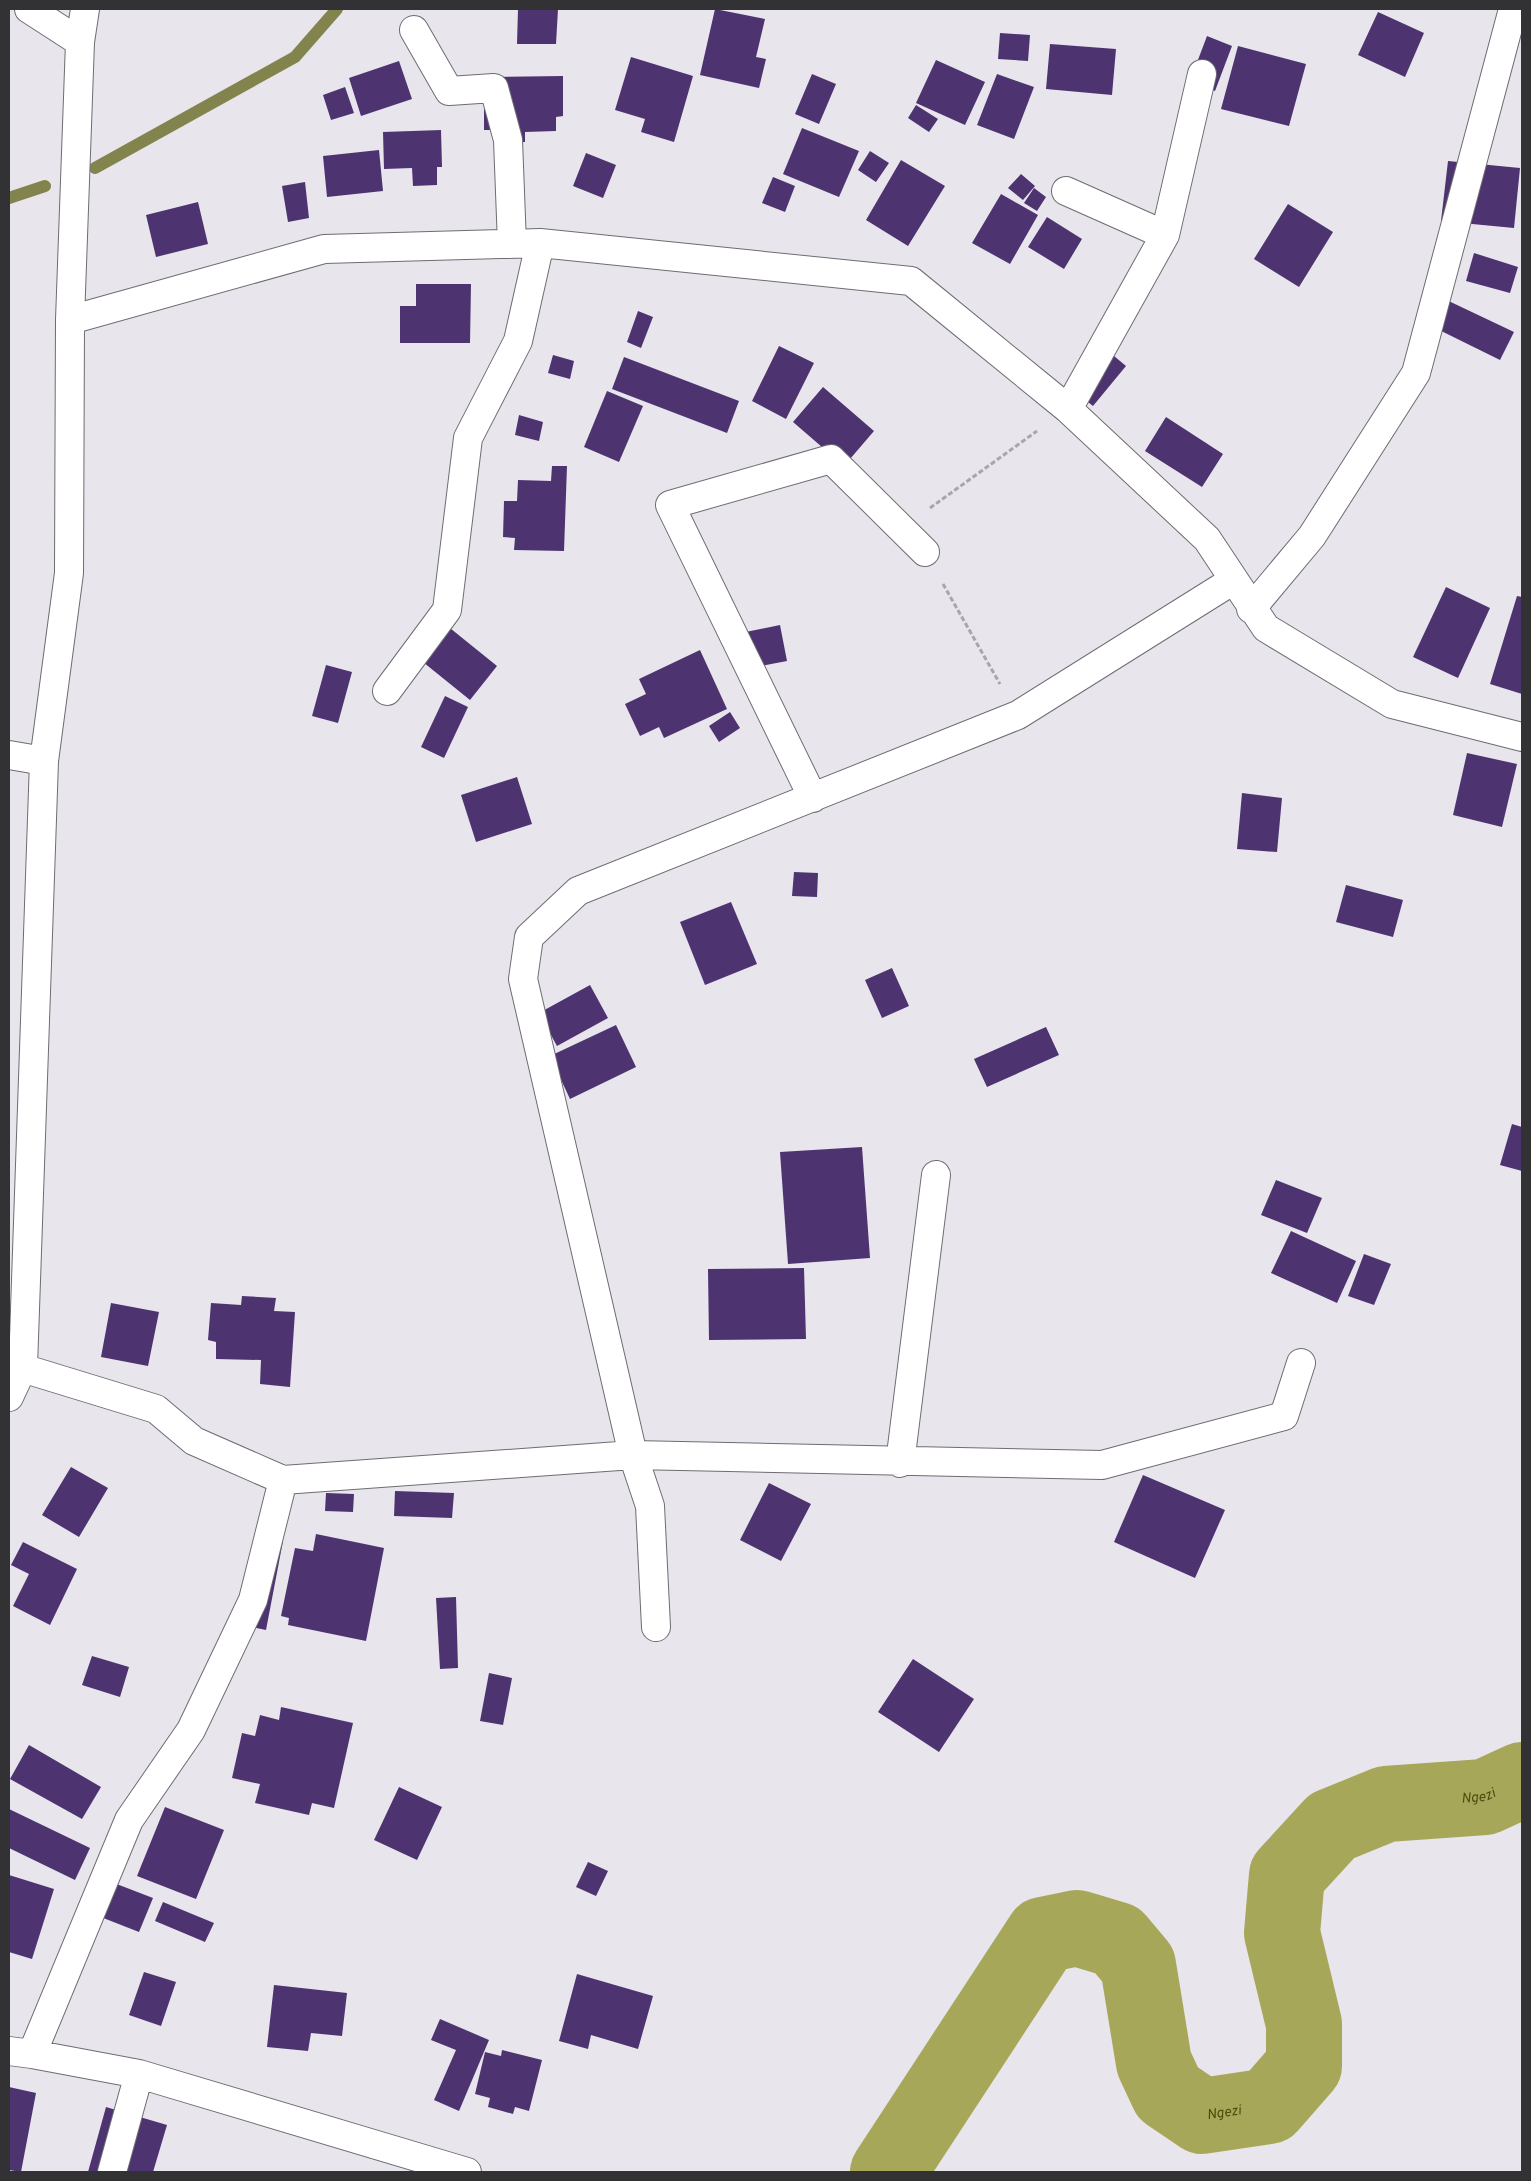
<svg xmlns="http://www.w3.org/2000/svg" width="1531" height="2181" viewBox="0 0 1531 2181" font-family="Overpass,sans-serif">
	<style>
		.lines { fill: none; stroke-linecap: round; stroke-linejoin: round }
		.stream { stroke: #83844d; stroke-width: 12 }
		.river { stroke: #a6a758; stroke-width: 76 }
		.building { fill: #4d3471 }
		.minor-casing { stroke: #6e6c72; stroke-width: 30 }
		.path { stroke: #a8a6ac; stroke-width: 3; stroke-dasharray: 5 2.5; stroke-linecap: butt }
		.minor { stroke: #fff; stroke-width: 28 }
		.labels { text-anchor: middle; dominant-baseline: central; stroke-width: 5; stroke-linejoin: round; paint-order: stroke }
		.water-label { font-size: 14px; font-style: italic; fill: #4c4c0e; stroke: #f5f3fa }
	</style>
	<rect width="100%" height="100%" fill="#e8e5ec"/>
	<g class="lines">
		<path class="stream" d="M95,168L295,57L337,9
			M9,198L45,186"/>
		<path class="river" id="s1" d="M888,2172L1043,1935L1077,1928L1117,1940L1138,1965L1154,2063L1168,2093L1202,2116L1269,2106L1304,2066V2024L1282,1933L1287,1875L1332,1826L1386,1804L1485,1797L1522,1780"/>
	</g>
	<path class="building" d="M518,9H558L556,44H517Z
		M715,9L765,19L756,57L766,59L759,88L700,75Z
		M1378,12L1424,33L1405,77L1358,55Z
		M1000,33L1030,35L1028,61L998,59Z
		M1207,36L1232,46L1215,91L1190,81Z
		M1050,44L1116,49L1112,95L1046,89Z
		M1238,46L1306,64L1289,126L1221,109Z
		M631,57L693,76L674,142L641,132L645,119L615,110Z
		M936,60L985,82L965,125L916,103Z
		M399,61L412,99L361,116L349,78Z
		M812,74L836,84L819,124L795,114Z
		M997,74L1034,87L1014,139L977,125Z
		M563,76V116L556,117V131L525,132V142H499V130H484V77Z
		M345,87L354,113L331,120L323,95Z
		M916,105L938,119L929,132L908,118Z
		M802,128L859,151L839,197L783,174Z
		M441,130L442,167H437V185L413,186L412,168L384,169L383,132Z
		M379,150L383,191L327,197L323,156Z
		M870,151L889,163L876,182L858,170Z
		M586,153L616,165L603,198L573,186Z
		M901,160L945,186L908,246L866,220Z
		M1448,161L1520,168L1514,228L1441,221Z
		M1021,174L1035,186L1023,200L1008,188Z
		M773,177L795,186L785,212L762,203Z
		M305,182L309,218L288,222L282,186Z
		M1034,188L1046,197L1037,211L1024,203Z
		M1001,194L1038,215L1010,264L972,243Z
		M198,202L208,244L156,257L146,215Z
		M1288,204L1333,232L1299,287L1254,259Z
		M1047,217L1082,239L1064,269L1028,247Z
		M1474,253L1518,267L1510,293L1466,281Z
		M416,284H471L470,343H400V306H416Z
		M1436,295L1514,332L1500,360L1423,322Z
		M638,311L653,317L641,348L627,342Z
		M779,346L814,363L786,419L752,401Z
		M1102,346L1126,366L1093,406L1069,387Z
		M553,355L574,361L570,379L548,373Z
		M624,357L739,401L727,433L612,389Z
		M823,387L874,431L844,466L793,422Z
		M607,391L643,406L619,462L584,447Z
		M519,415L543,422L539,441L515,435Z
		M1166,417L1223,454L1202,487L1145,451Z
		M552,466H567L564,551L514,550L515,538L503,537L504,501H517L518,480L551,481Z
		M1446,587L1490,608L1458,678L1413,657Z
		M1517,596L1522,597V694L1490,684Z
		M440,620L497,666L470,700L413,654Z
		M780,625L787,661L744,669L736,634Z
		M700,650L727,709L664,738L659,727L640,736L625,704L646,694L639,679Z
		M326,665L352,672L338,723L312,716Z
		M445,696L468,707L444,758L421,747Z
		M730,712L740,728L719,742L709,726Z
		M1467,753L1517,764L1502,827L1453,815Z
		M517,777L532,824L476,842L461,795Z
		M1242,793L1282,798L1277,852L1237,849Z
		M794,872L818,873L817,897L792,896Z
		M1346,885L1403,900L1393,937L1336,922Z
		M731,902L757,964L705,985L680,922Z
		M892,968L909,1006L882,1018L865,980Z
		M590,985L608,1018L557,1046L539,1013Z
		M616,1025L636,1067L570,1099L550,1056Z
		M1046,1027L1059,1055L987,1087L974,1059Z
		M1512,1124L1522,1127V1171L1500,1165Z
		M862,1147L870,1258L788,1264L780,1152Z
		M1276,1180L1322,1198L1307,1233L1261,1215Z
		M1291,1231L1356,1261L1337,1303L1271,1273Z
		M1364,1254L1391,1264L1374,1305L1348,1296Z
		M804,1268L806,1339L709,1340L708,1269Z
		M242,1296L276,1298L274,1311L295,1312L290,1387L260,1384L261,1360L216,1359V1342L208,1340L211,1303L241,1305Z
		M111,1303L159,1312L148,1366L101,1357Z
		M71,1467L108,1488L79,1537L42,1515Z
		M1143,1475L1225,1510L1195,1578L1114,1542Z
		M769,1483L811,1504L781,1561L740,1540Z
		M395,1491L454,1493L452,1518L394,1516Z
		M326,1493L354,1494L353,1512L325,1511Z
		M316,1534L384,1548L366,1641L288,1625L289,1618L281,1616L295,1548L313,1551Z
		M260,1537L283,1541L266,1630L242,1625Z
		M23,1542L77,1569L50,1625L13,1606L29,1574L11,1565Z
		M456,1597L458,1668L440,1669L436,1598Z
		M92,1656L129,1667L120,1697L82,1685Z
		M913,1659L974,1699L939,1752L878,1712Z
		M489,1673L512,1678L503,1725L480,1721Z
		M281,1707L353,1723L334,1808L312,1803L309,1815L255,1803L260,1784L232,1778L242,1733L255,1736L260,1715L279,1720Z
		M29,1745L101,1787L82,1819L10,1779Z
		M399,1787L442,1807L417,1860L374,1840Z
		M165,1807L224,1830L196,1899L137,1876Z
		M9,1809L90,1848L75,1880L9,1848Z
		M588,1862L608,1871L596,1896L576,1887Z
		M9,1875L54,1889L32,1959L9,1952Z
		M101,1878L153,1898L139,1932L88,1912Z
		M163,1902L214,1923L205,1942L155,1921Z
		M144,1972L176,1982L161,2026L129,2015Z
		M577,1974L653,1996L638,2049L591,2035L588,2049L559,2041Z
		M274,1985L347,1993L342,2036L311,2033L308,2051L267,2047Z
		M440,2019L489,2040L459,2111L434,2100L456,2050L431,2040Z
		M502,2050L542,2060L529,2111L515,2107L513,2114L488,2107L490,2098L475,2094L485,2052L501,2056Z
		M9,2087L36,2093L21,2172L9,2170Z
		M106,2107L167,2125L153,2172H88Z"/>
	<g class="lines">
		<defs>
			<path id="minor" d="M414,30L449,91L494,88L508,140L512,244
				M80,42L85,9
				M1066,191L1165,235
				M70,320L324,249L540,243L911,281L1068,409L1207,539L1266,628L1392,704L1522,737
				M1068,409L1165,235L1202,74
				M1251,609L1312,536L1416,373L1513,9
				M387,691L447,610L468,438L518,341L540,243
				M9,755L44,761
				M813,798L670,505L831,459L925,552
				M9,1364L156,1409L194,1441L283,1480L633,1455L1102,1465L1284,1416L1301,1363
				M9,1397L23,1367L44,761L69,573L70,320L80,42L29,9
				M900,1463L936,1175
				M656,1627L650,1506L633,1455L523,979L529,937L578,891L1018,715L1232,581
				M9,2051L32,2054L139,2074L467,2172
				M32,2054L129,1820L191,1730L253,1600L283,1480
				M112,2172L139,2074"/>
		</defs>
		<use href="#minor" class="minor-casing"/>
		<path class="path" d="M930,508L1037,431
			M943,584L1000,684"/>
		<use href="#minor" class="minor"/>
	</g>
	<g class="labels">
		<g class="water-label">
			<text stroke="none"><textPath href="#s1" startOffset="1098">Ngezi</textPath></text>
			<text stroke="none"><textPath href="#s1" startOffset="588">Ngezi</textPath></text>
		</g>
	</g>
	<rect width="1531" height="2181" fill="none" stroke="#323134" stroke-width="20"/>
</svg>
